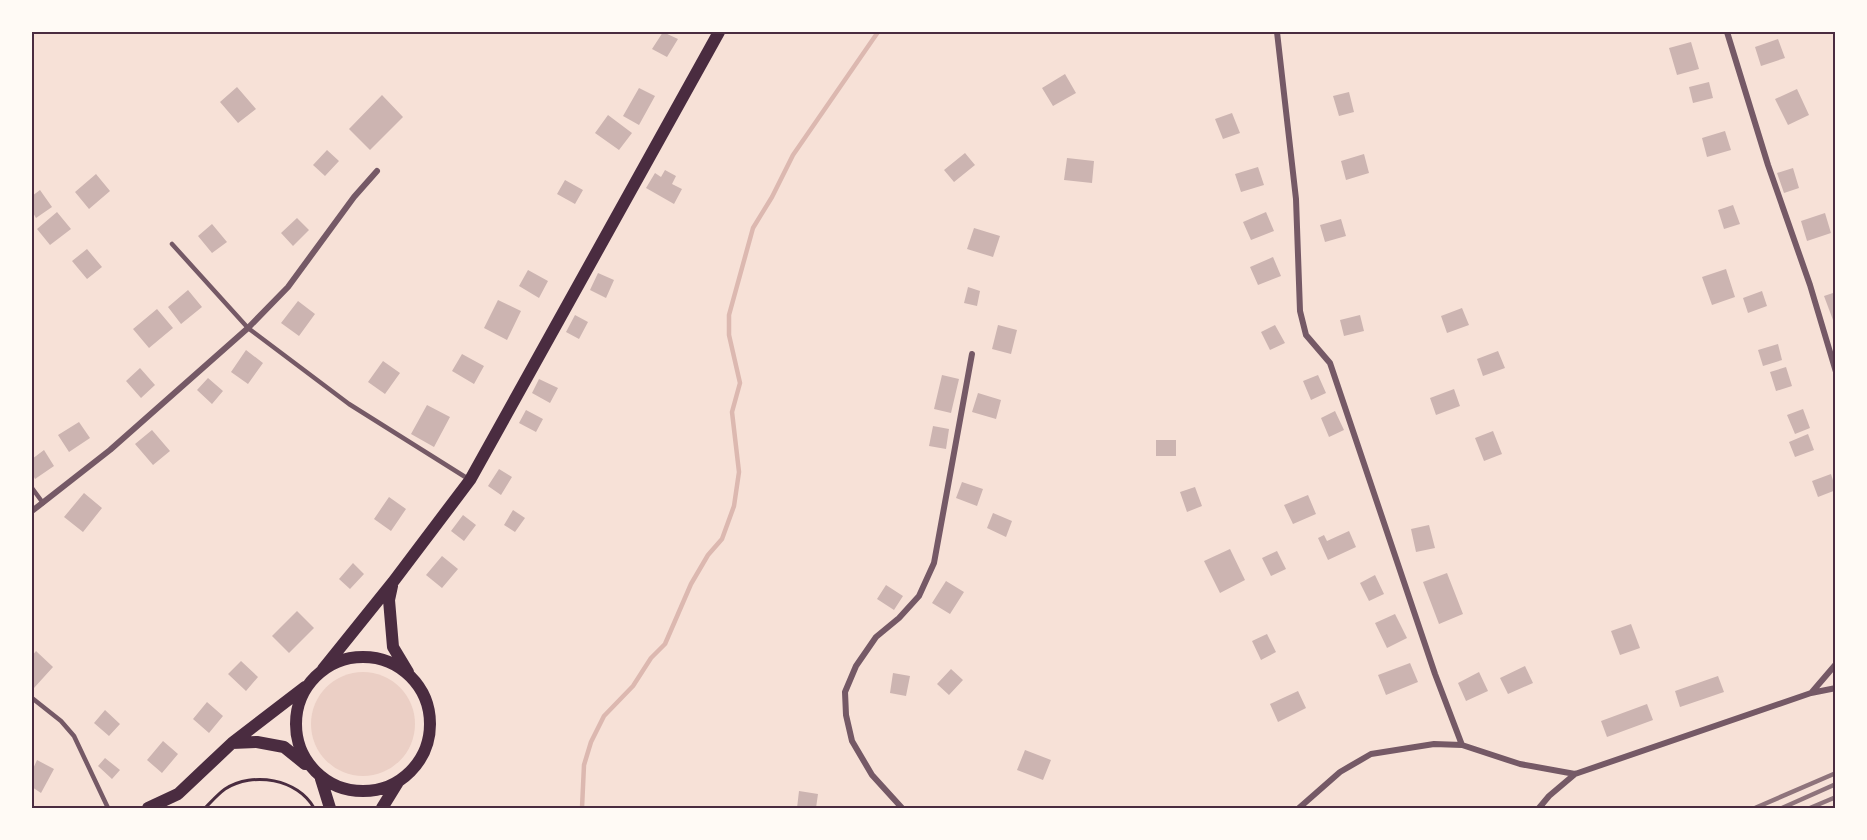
<svg xmlns="http://www.w3.org/2000/svg" width="1867" height="840" viewBox="0 0 1867 840" font-family="Raleway,sans-serif">
	<style>
		.green { fill: #ebcfc5 }
		.lines { fill: none; stroke-linecap: round; stroke-linejoin: round }
		.stream { stroke: #dcb8b0; stroke-width: 4.5 }
		.building { fill: #ccb4b1 }
		.path { stroke: #4a2c40; stroke-width: 3 }
		.service { stroke: #755966; stroke-width: 4.5 }
		.minor { stroke: #755966; stroke-width: 6 }
		.secondary { stroke: #4a2c40; stroke-width: 12 }
		.rail { stroke: #8f747c; stroke-width: 4.5 }
		.neatline { fill: none; stroke: #4a2c40; stroke-width: 2 }
	</style>
	<rect width="100%" height="100%" fill="#f7e1d7"/>
	<path class="green" d="M311 724a52 52 0 1 1 104 0a52 52 0 1 1-104 0Z"/>
	<g class="lines">
		<path class="stream" d="M582,808L584,765L591,742L604,716L633,686L651,658L665,644L691,584L708,555L722,539L734,506L739,472L732,412L740,383L729,335V315L753,228L772,197L793,155L878,32"/>
	</g>
	<path class="building" d="M663,32L678,39L667,57L652,49Z
		M1778,39L1785,58L1761,66L1755,47Z
		M1691,42L1699,69L1677,75L1669,48Z
		M1065,74L1076,93L1053,106L1042,88Z
		M1709,82L1713,98L1693,103L1689,87Z
		M237,87L256,109L238,123L220,102Z
		M639,88L655,96L639,125L623,116Z
		M1797,89L1809,115L1788,125L1775,99Z
		M1349,92L1354,112L1339,116L1333,96Z
		M382,95L403,117L370,150L349,129Z
		M1232,113L1240,133L1223,139L1215,119Z
		M608,115L632,133L619,150L595,133Z
		M1725,131L1731,150L1707,157L1702,138Z
		M327,150L339,161L325,176L313,165Z
		M965,153L975,165L954,182L944,170Z
		M1364,154L1369,173L1346,180L1341,161Z
		M1067,158L1094,161L1092,183L1064,180Z
		M1258,167L1264,185L1241,192L1235,174Z
		M1793,168L1799,188L1784,193L1777,173Z
		M665,170L676,176L672,184L682,189L674,204L646,188L655,173L661,177Z
		M96,174L110,191L89,209L75,192Z
		M565,180L583,190L575,204L557,194Z
		M40,190L52,207L36,218L32,211V196Z
		M1733,205L1740,224L1724,229L1718,210Z
		M57,212L71,229L50,245L37,229Z
		M1266,212L1274,231L1251,240L1243,222Z
		M1825,213L1831,233L1807,241L1801,221Z
		M297,218L309,230L293,246L281,233Z
		M1341,219L1346,236L1325,242L1320,225Z
		M212,224L227,242L212,253L198,236Z
		M974,228L1000,236L993,257L967,249Z
		M87,249L102,267L87,279L72,261Z
		M1273,257L1281,276L1258,285L1250,267Z
		M1726,269L1735,297L1712,305L1702,277Z
		M528,270L548,281L539,298L519,286Z
		M598,273L614,280L606,298L590,290Z
		M968,287L980,291L977,306L964,303Z
		M188,290L202,307L181,324L168,307Z
		M1762,291L1767,306L1748,313L1743,298Z
		M1836,292V320H1833L1824,296Z
		M498,300L521,311L507,340L484,328Z
		M298,301L315,314L299,336L281,323Z
		M1462,308L1469,325L1447,333L1441,316Z
		M157,309L173,328L149,348L133,329Z
		M575,315L588,322L579,339L566,332Z
		M1360,315L1364,331L1344,336L1340,320Z
		M998,325L1017,330L1011,354L992,349Z
		M1275,325L1285,343L1270,350L1261,332Z
		M1778,344L1782,360L1763,366L1758,350Z
		M246,350L263,363L248,384L231,372Z
		M1498,351L1505,368L1483,376L1477,359Z
		M462,354L484,366L474,384L452,371Z
		M383,361L400,373L385,394L368,382Z
		M1786,367L1792,386L1776,391L1770,372Z
		M140,368L155,385L141,398L126,381Z
		M942,375L959,379L951,413L934,409Z
		M1318,375L1326,393L1311,400L1303,381Z
		M208,378L223,391L212,404L197,390Z
		M539,379L558,388L550,403L532,393Z
		M1454,389L1460,406L1436,415L1430,398Z
		M978,393L1001,400L996,419L972,412Z
		M427,405L450,417L434,447L411,434Z
		M1803,409L1810,428L1795,434L1787,415Z
		M526,410L543,419L536,432L519,423Z
		M1335,411L1344,430L1329,437L1321,418Z
		M79,422L90,438L69,452L58,435Z
		M933,426L949,429L946,449L929,446Z
		M152,430L170,451L153,465L135,444Z
		M1493,431L1502,454L1484,461L1475,438Z
		M1808,434L1814,450L1795,457L1789,442Z
		M1156,440H1176V456H1156Z
		M44,450L54,466L35,479L32,473V459Z
		M499,469L512,477L501,495L488,486Z
		M1831,474L1836,490L1818,497L1812,481Z
		M962,482L983,489L977,506L956,498Z
		M1195,487L1202,506L1187,512L1180,492Z
		M84,493L102,508L83,532L64,517Z
		M1308,495L1316,514L1293,524L1284,505Z
		M389,497L406,509L391,531L374,519Z
		M513,510L525,518L515,532L504,525Z
		M993,513L1012,521L1006,537L987,528Z
		M463,515L476,525L464,541L451,531Z
		M1429,525L1435,548L1416,552L1411,529Z
		M1349,531L1356,547L1328,560L1318,538L1324,535L1327,541Z
		M1230,549L1245,580L1220,593L1204,561Z
		M1277,551L1286,569L1271,576L1262,558Z
		M442,556L458,569L442,588L426,575Z
		M353,563L364,574L350,589L339,579Z
		M1447,573L1463,614L1439,624L1423,582Z
		M1375,575L1384,594L1369,601L1360,583Z
		M946,581L964,592L950,614L932,603Z
		M886,585L903,596L894,610L877,599Z
		M297,611L314,628L289,653L272,636Z
		M1395,614L1407,638L1387,648L1375,623Z
		M1631,624L1640,648L1620,655L1611,631Z
		M1267,634L1276,652L1261,660L1252,641Z
		M36,651L53,667L34,688L32,686V656Z
		M241,661L258,677L246,691L228,674Z
		M1410,663L1418,682L1386,695L1378,675Z
		M1525,666L1533,683L1508,694L1500,678Z
		M951,669L963,680L949,695L937,684Z
		M1479,672L1488,691L1466,701L1458,683Z
		M893,673L910,676L906,696L890,693Z
		M1718,676L1724,692L1680,707L1675,691Z
		M1298,691L1306,708L1278,722L1270,704Z
		M207,702L223,716L209,733L193,719Z
		M1647,704L1653,720L1607,737L1601,721Z
		M105,710L120,724L109,736L94,723Z
		M163,741L178,754L162,773L147,760Z
		M1025,750L1051,760L1043,780L1017,770Z
		M105,758L120,770L112,779L98,766Z
		M37,760L54,769L41,793L32,787V771Z
		M799,791L818,794L816,808H797Z"/>
	<g class="lines">
		<path class="path" d="M205,808C211,802 218,794 225,789C253,771 298,779 314,808"/>
		<path class="service" d="M172,244L248,328L349,404L470,480
			M32,488L43,503
			M32,698L61,721L74,736L108,808"/>
		<path class="minor" d="M1277,32L1296,199L1300,311L1306,335L1330,363L1435,674L1462,745
			M1727,32L1768,165L1810,285L1836,372
			M32,511L110,450L248,328L288,287L354,197L377,171
			M1812,692L1836,664
			M902,808L872,775L852,741L846,715L845,692L856,666L876,637L899,618L919,596L934,563L972,354
			M1299,808L1340,772L1371,754L1434,744L1462,745L1520,764L1575,774L1811,693L1836,688
			M1539,808L1549,796L1575,774"/>
		<path class="secondary" d="M392,586L389,600L393,647L408,672
			M296 724a67 67 0 1 1 134 0a67 67 0 1 1-134 0Z
			M323,669L393,582L470,480L719,32
			M232,743L257,742L284,747L305,764
			M321,779L330,808
			M148,808L178,794L232,743L305,687
			M382,808L398,782"/>
		<path class="rail" d="M1755,808L1836,773
			M1782,808L1836,784
			M1810,808L1836,797"/>
	</g>
	<rect width="1867" height="840" fill="none" stroke="#fffaf5" stroke-width="66"/>
	<rect x="33" y="33" width="1801" height="774" class="neatline"/>
</svg>
